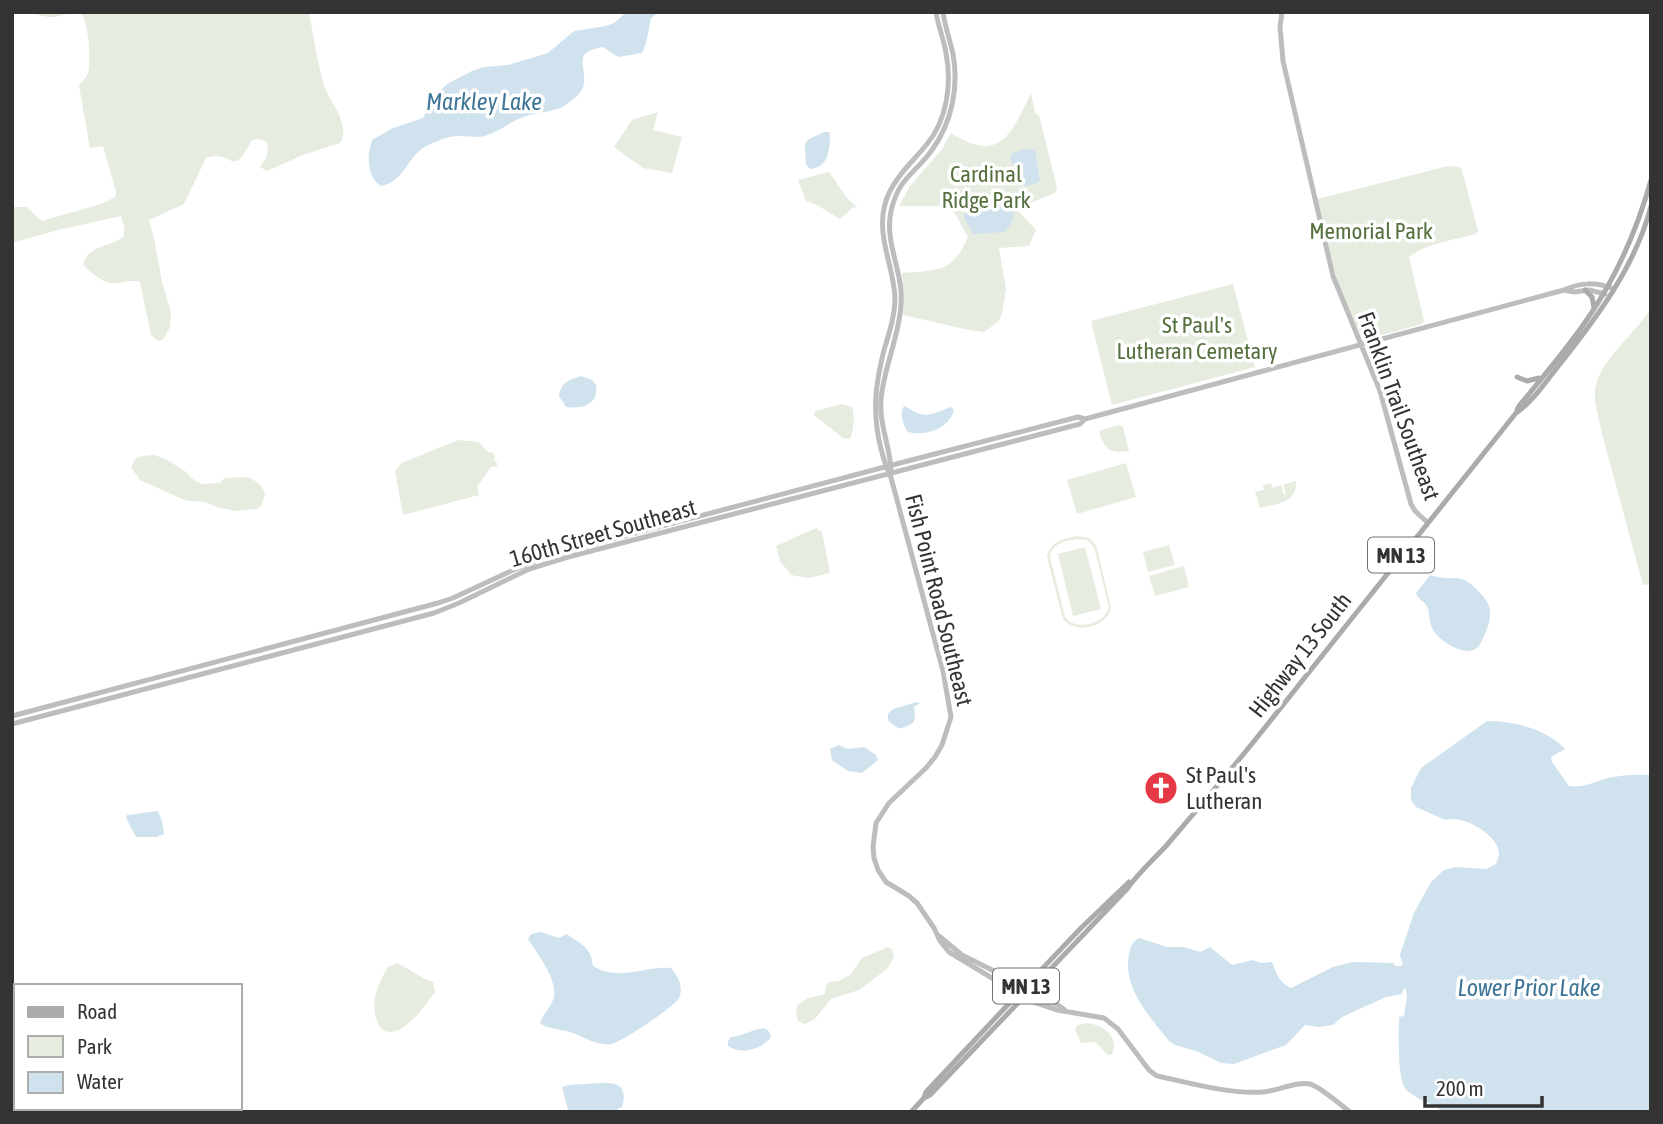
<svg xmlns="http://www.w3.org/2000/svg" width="1663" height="1124" viewBox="0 0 1663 1124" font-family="'Asap Condensed',sans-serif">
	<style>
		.green { fill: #e6ecdf; fill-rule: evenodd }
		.water { fill: #cfe2ee }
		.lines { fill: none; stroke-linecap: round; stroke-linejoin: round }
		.secondary { stroke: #bdbdbd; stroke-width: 5 }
		.primary { stroke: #ababab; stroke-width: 5 }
		.labels { text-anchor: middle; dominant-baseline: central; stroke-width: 7; stroke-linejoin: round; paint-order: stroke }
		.shield { fill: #fff; stroke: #707070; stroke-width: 2 }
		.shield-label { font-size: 21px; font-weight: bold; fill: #333 }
		.park-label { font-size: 23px; fill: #56703f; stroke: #fff }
		.street-label { font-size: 23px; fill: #333; stroke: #fff }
		.poi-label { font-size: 23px; fill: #333; stroke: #fff; text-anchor: start }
		.water-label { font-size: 24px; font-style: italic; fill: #3f7597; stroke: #fff }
	</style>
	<rect width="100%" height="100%" fill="#fff"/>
	<path class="green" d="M31,12H309C314,37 317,64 325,88C329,98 336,107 340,117C343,127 346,135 340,143L303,155L267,171L260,167C267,157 270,152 266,141L257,139L252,140C230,181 235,149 206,158L184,204L149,220L154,238L162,282L171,312L170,327L163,340L158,341L151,335L140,282C130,279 121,284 111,283C102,282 88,271 83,264C89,244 111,248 124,236V226L121,216L58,230L12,243V207H26L42,221L101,204L115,197L116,192L103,146L90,148L79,86C82,80 86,79 88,73C91,63 89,17 80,14C72,10 61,17 53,17C46,17 37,15 31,12Z
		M1031,93L1035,113L1039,115L1057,188L1055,193L1023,206L1019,212L1036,230L1029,246L999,248L1006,289L1002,314L998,322L984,332L969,330L903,315L904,302L902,273C937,270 952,274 968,237L954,212L941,206H899L910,186L942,149L951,133C999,164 1011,135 1031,93Z
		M658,112L653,130L682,137L672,173L643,168L614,147L632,120Z
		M1448,166L1459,167L1462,170L1478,231L1476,234C1454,240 1427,243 1409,257L1424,321L1422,324L1368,339L1361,336L1339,288L1317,199Z
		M829,172L847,198L857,207L852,208L840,219L817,205L806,201L798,180Z
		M1233,284L1255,367L1112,405L1091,321Z
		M1651,308V584L1643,585L1601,430C1599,417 1594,404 1595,391C1598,360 1636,334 1651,308Z
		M842,404L852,407C855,417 854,430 850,439L843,438L814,415L815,411Z
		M1118,425L1123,427L1129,451C1110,454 1104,449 1099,431Z
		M458,440L479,442L488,452L493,453L495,456L494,460L497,463L498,467H491L477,487L479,495L403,515L395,471L402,463Z
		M154,455L166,459L186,472L195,481L202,484L219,483L225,478L248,477L257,482L262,487L265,494L261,506L257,509L237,511L220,508L204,502L187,501L140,480L131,467L136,458L143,456Z
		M1126,463L1136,497L1077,514L1067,480Z
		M1296,481C1298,503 1276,504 1260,508L1255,492L1264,490L1263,485L1271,483L1272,487L1271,488L1281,485L1284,495L1286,494L1283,485Z
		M816,528L822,532L830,573L809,578L791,575L780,561L776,546Z
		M1077,536L1089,538L1096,545L1111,607C1108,627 1076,635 1063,619L1047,557C1050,541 1064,539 1077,536ZM1077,539L1087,540L1094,547L1109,607C1105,624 1076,632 1065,617L1050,557C1052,543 1065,541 1077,539Z
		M1169,545L1175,565L1148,572L1143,552Z
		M1085,547L1101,609L1073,616L1058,554Z
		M1184,566L1189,587L1155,596L1149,576Z
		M888,947L892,949L894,956L888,968L879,975L859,990L831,999L815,1019L805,1024L798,1021L796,1012L797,1005L808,998L825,994L826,986L829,982L839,981L851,974L862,958Z
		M397,963C410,969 420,978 433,982L435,992C426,1005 408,1030 391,1032C375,1033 373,1008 375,997C377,986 383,976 388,967Z
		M1087,1023C1103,1025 1120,1037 1112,1054L1108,1055L1095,1042L1081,1043L1075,1029L1078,1025Z"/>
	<path class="water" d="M627,12H659L651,18L646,43L642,53L618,57L603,47C597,48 588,50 584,55C578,66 594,85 573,99C569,102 564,107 560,108C548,113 535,112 523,117C508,123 496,134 480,137C473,137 465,136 458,136C449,136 437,141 428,145C407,155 405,182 381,186C366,176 367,155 372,140L393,128L423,118L437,94L447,84L472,71L484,67L508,65L548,53L574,31L606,26L614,23Z
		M824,132H829L830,135C830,150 828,168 810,169L806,164C805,138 801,143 824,132Z
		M1024,149L1035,150L1040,181C1033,186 1025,186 1016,185C1013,175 1019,168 1010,160L1011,154Z
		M1008,202L1014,204C1014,215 1013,224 1005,232L973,234L963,215L968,212Z
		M581,376L592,380L596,385C599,405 582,409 566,407L559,396C561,382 569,380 581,376Z
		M904,406C910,408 914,413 921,414C930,417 942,410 951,407L954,410C950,428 925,437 908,432C903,425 899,414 904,406Z
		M1430,575C1435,576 1440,578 1446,578C1451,579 1457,577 1462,579C1468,581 1475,587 1479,592C1494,606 1492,618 1484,636C1482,640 1480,647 1475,649C1464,656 1444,643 1437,635C1426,623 1432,614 1426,605C1422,600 1418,599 1416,593Z
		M917,702L920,703L914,707L915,716L914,722C901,730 899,731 888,720V714L893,709Z
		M1487,721C1514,721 1547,729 1565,749L1551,757L1552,762L1569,786C1581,787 1588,785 1598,781C1615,775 1633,774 1651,775V1112H1441C1436,1103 1427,1104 1418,1098C1415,1096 1407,1092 1405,1088C1397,1076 1399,1033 1399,1017L1404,1016L1407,996L1406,989L1404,988L1402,994L1386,997L1342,1017L1333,1025L1318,1027L1305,1025L1286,1045L1234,1064L1221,1063L1196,1051L1175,1045L1169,1041C1151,1018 1127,993 1128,962C1129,951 1130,943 1139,938L1167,947H1184L1200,952L1210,947L1232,965L1253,960L1261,963L1272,962C1277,974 1279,983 1291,988L1333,967L1353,962L1393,963L1395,966H1400L1403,965L1400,955L1414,913L1431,882L1444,870L1456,867L1486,869L1496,864C1497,862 1499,856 1499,853C1498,834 1462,814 1445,820L1416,807L1411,800V788L1421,768Z
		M839,745L848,749L864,747L876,755L878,760L862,773L848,771L832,760L830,749Z
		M158,811L162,821L164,834L156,837H136L126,818L127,815Z
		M541,932L559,938L567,934C581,945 591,946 593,966C620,982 642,966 671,968C678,976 684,987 679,998C674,1007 623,1041 612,1044C597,1047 580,1034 566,1031C556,1029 549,1028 540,1024C542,1014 550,1009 553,1000C560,982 538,955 528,939L531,934Z
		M763,1028C768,1029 770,1032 771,1037C761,1050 741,1055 728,1046V1041L731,1037C743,1036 751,1030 763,1028Z
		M583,1084C603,1083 631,1076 622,1107L612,1112H563L568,1110L562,1087L569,1085Z"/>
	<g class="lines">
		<path class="secondary" d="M936,12C938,26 944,40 946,53C952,84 947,120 927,144C911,164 892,179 885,204C876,236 894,267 895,298C895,315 889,334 884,350C875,386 872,413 881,449C884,459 885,466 890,474L943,671L951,717L942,745L935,757L926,768L889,803L876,823L873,847L874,858L878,870L886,882L909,896L917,903L934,928L940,941L949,952L1030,1001L1057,1010L1104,1018L1118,1029L1149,1070L1157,1076C1191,1083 1227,1094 1263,1092C1276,1091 1298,1081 1310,1084C1319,1086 1341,1105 1350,1112
			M1282,12L1280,27L1283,61L1333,276L1380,391L1411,504L1415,511L1427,522
			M1564,290L1574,292L1589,290L1605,294
			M891,468C889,444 879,423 881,399C884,367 899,337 901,305C904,273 884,243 891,211C899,177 914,175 932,150C952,122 959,87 953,54C950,40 945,27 943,12
			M12,716L438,603L453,598L511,571L545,557L896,464L1078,417L1085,419
			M12,724L434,613L459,603L529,569L568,557L1080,424L1085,419L1564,290C1581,282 1596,282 1614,289
			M939,936L962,955L994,971L1037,998L1058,1005L1065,1010"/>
		<path class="primary" d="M1585,290L1592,297L1594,308
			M1517,377L1527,381L1539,378
			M1517,410L1519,406C1542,378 1566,350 1586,321C1616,278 1637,230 1651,180
			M924,1098L926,1092L1001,1012L1081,928L1129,882
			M911,1112L924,1098L930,1095L1127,889C1138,873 1153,860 1166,846C1196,811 1226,776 1255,740C1342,631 1428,522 1516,413C1532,402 1544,384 1556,369C1595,320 1635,268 1651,206"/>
	</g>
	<defs>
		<symbol id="church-disc" viewBox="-11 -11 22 22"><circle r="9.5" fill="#e63946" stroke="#fff"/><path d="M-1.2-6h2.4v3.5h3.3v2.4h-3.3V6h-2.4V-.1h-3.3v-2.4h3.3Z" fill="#fff"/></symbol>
	</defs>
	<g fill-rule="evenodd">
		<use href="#church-disc" x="1142" y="769" width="38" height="38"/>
	</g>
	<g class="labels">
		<g class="shield">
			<rect x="1368" y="537.5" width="66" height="35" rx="5"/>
			<rect x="993" y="968.5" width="66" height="35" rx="5"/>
		</g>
		<g class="shield-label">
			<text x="1401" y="555">MN 13</text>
			<text x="1026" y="986">MN 13</text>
		</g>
		<g class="park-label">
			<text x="986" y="174">Cardinal<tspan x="986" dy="26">Ridge Park</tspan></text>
			<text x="1371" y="231">Memorial Park</text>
			<text x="1197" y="325">St Paul's<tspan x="1197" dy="26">Lutheran Cemetary</tspan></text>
		</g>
		<g class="street-label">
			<text transform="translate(1399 406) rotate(70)">Franklin Trail Southeast</text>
			<text transform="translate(603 533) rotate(-16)">160th Street Southeast</text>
			<text transform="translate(939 600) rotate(76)">Fish Point Road Southeast</text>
			<text transform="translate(1300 655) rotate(-52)">Highway 13 South</text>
		</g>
		<g class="poi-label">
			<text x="1186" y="775">St Paul's<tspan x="1186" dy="26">Lutheran</tspan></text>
		</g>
		<g class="water-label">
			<text x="484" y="101">Markley Lake</text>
			<text x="1529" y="987">Lower Prior Lake</text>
		</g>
	</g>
	<rect width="1663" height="1124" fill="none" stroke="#333333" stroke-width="28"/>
	<rect x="14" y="984" width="228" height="126" fill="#ffffff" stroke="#adadad" stroke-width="2"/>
	<rect x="28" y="1007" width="35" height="10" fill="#ababab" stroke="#adadad" stroke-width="2"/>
	<text x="77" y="1019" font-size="21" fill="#333333">Road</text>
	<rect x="28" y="1036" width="35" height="21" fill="#e6ecdf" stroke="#adadad" stroke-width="2"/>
	<text x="77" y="1054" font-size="21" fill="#333333">Park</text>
	<rect x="28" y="1072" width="35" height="21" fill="#cfe2ee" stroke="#adadad" stroke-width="2"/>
	<text x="77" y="1089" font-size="21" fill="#333333">Water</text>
	<path d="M1425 1096v10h117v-10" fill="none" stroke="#333333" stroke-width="3.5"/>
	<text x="1436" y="1096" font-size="21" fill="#333333" stroke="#ffffff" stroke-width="5" paint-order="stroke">200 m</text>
</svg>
